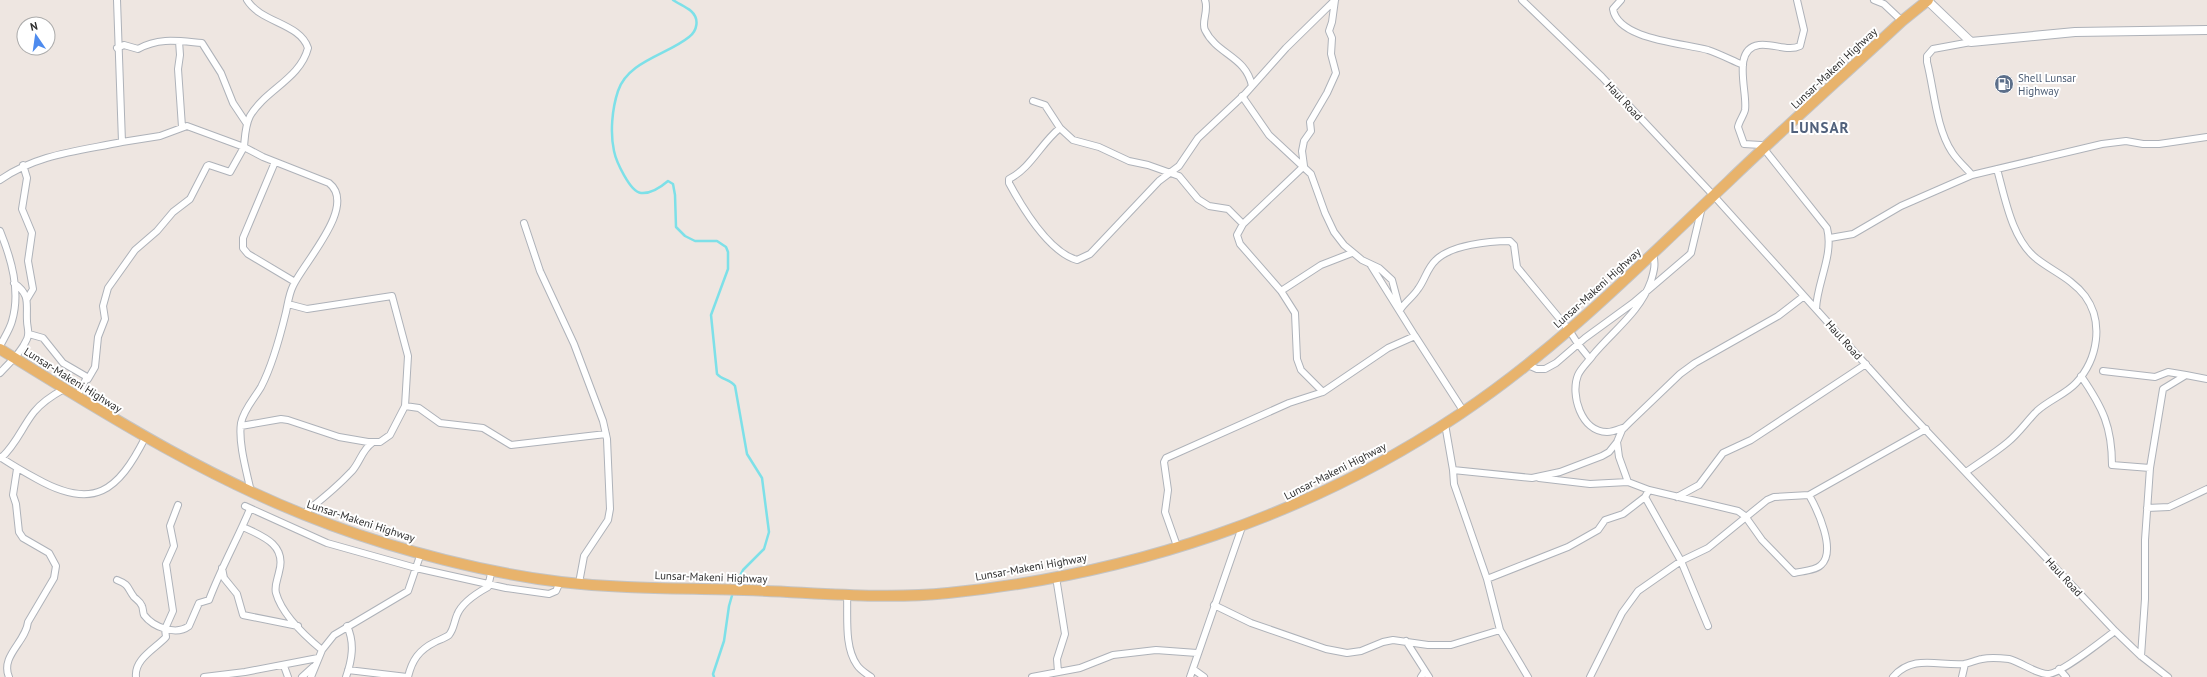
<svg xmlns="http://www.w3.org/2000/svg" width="2207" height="677" viewBox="0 0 2207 677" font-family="'PT Sans',sans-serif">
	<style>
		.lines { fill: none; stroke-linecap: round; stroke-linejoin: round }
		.stream { stroke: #7de0e8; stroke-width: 2.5 }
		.minor-casing { stroke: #aeb2b9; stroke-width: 8 }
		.tertiary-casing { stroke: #aeb2b9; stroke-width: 10 }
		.primary-casing { stroke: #c4c4c4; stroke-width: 12 }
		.minor { stroke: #fff; stroke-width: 6 }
		.tertiary { stroke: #fff; stroke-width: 8 }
		.primary { stroke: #e8b36c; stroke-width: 10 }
		.labels { text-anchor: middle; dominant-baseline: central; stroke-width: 4; stroke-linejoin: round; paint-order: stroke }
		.street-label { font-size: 11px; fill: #2e2e2e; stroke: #fff }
		.service-label { font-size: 11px; fill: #4e5e75; stroke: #fff; text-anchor: start }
		.district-label { font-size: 15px; font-weight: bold; letter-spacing: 1px; fill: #50617c; stroke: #fff }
	</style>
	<rect width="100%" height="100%" fill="#eee6e1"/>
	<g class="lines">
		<path class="stream" d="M673,0C679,4 686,7 691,11C700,19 697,31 689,37C667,55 628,61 618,91C612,109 610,133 614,151C616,161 630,192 641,193C651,194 661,187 668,181L673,184L675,195L676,227L685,236L695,241H717L726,247L728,252V269L711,315L717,374C722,380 730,379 735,386L747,454L762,478L769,532L764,549L743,570L734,587
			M714,677L713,674L724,641L729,606L733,592"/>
		<defs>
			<path id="minor" d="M247,0C261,23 300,23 308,48C300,79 265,90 250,116C245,126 245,136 244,147L263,157L329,183C358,206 303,263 293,286C289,294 288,303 286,312C280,337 273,364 261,387C254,399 244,409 241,423C238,443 247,473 251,492
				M1205,0C1209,11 1201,22 1205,30C1217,55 1246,56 1252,86
				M1522,0L1602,77L1714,196L1905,408L2115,631L2141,656L2168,677
				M1621,0L1613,9C1618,40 1684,43 1708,50C1720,54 1731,60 1743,65
				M1797,0L1804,30L1800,46C1788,52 1773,43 1759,45C1731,49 1748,93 1745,110C1744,115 1739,121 1738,127L1744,144L1761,145L1827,228C1834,255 1817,282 1816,309
				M1874,0L1884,4L1902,21
				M179,41L180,55L178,69L182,127
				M1971,42L1933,49L1927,56V62C1934,89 1936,128 1952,152C1957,160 1966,168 1972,175
				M117,48L124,45L138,49C159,37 179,41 202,43L221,73L233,103L247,124
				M1242,96L1269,135L1311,174L1325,213L1334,232L1344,245L1362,260L1379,268L1392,280L1400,310
				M1033,101L1045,105L1060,128L1073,140L1099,147L1129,161L1148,165L1179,176L1198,199L1209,206L1228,209L1243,224
				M1060,128C1041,143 1031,168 1009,179V183C1022,207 1049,252 1077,260L1090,254L1159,181L1179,166L1198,138L1245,94L1286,48L1335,0
				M275,162L243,238V248L248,254L295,282
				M23,165L27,178L22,209L32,233L28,261L33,289L27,299
				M0,180C37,154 79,151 122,142L117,0
				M524,223L540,271L574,344L603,421L607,439L610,509L608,520L584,556L579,583
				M0,231C11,258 21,291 12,321C10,329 4,338 0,346
				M1830,238L1853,234L1901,206L1972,175L2102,144L2126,141L2143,144H2159L2207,137
				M1370,264L1415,336
				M1281,291L1240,244L1237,235L1243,224L1304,166L1302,151L1304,141L1311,131L1310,122L1327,93L1336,73L1331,54L1332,38L1329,31L1332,22L1335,0
				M1400,310C1405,302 1413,297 1418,289C1425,280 1427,268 1436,260C1451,245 1489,241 1510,241L1514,245L1517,267L1569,330L1578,344L1590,359
				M29,334L43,338L63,363L87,377L77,397
				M1528,365L1537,369H1545L1556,363L1585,338L1633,303L1688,256L1691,253L1702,207
				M2103,371L2155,377L2168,372L2186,375
				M0,373C10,362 21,353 27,339C30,333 27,327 27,321C26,304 31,295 14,283
				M2081,376C2103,408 2112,427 2112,465L2150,468
				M88,379L95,367L98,337L105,319L103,306L108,288L135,250L157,231L173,212L190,199L207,166L209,165L230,172L244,147L187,126L160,136L122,142
				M1323,392L1301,370L1297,359L1295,313L1281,291L1321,265L1352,253
				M405,406L419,408L440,423L483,428L511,445L606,434
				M1445,424L1453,470L1532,478L1560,472L1602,456L1609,452L1617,442L1622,430L1630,422L1680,374L1695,363L1778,316L1804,296
				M241,426L281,419L288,420L339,437L368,442H380L390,435L405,406L408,356L392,296L307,309L288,304
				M1625,427C1619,429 1613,432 1607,432C1581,432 1570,394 1578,375C1581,368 1589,361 1593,355C1614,330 1640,312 1651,281C1654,271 1656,264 1653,254
				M1617,442L1619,457L1628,482
				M0,457C12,465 24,472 37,479C94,511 118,491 145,438
				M1,458C16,445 22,427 34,412C42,402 53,395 64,389
				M1453,470L1454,484L1487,579L1500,630L1528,677
				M1966,472C1980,462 1995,453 2008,442C2019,433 2027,421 2037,411C2049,400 2066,394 2076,383C2098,359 2104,322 2085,296C2072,279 2054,272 2037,259C2012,240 2005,198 1997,169
				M1539,478L1590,484L1628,482L1649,490L1738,511L1745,516L1762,540L1794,573C1802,571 1815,571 1821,565C1837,551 1817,509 1809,495
				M1645,497L1681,561L1708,626
				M1677,497L1699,485L1723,453L1751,440L1866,364
				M245,506L327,543L416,568L506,588L549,594L556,591L560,582
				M2147,508L2169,507L2207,489
				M303,514C320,501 337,487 352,471C360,462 362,450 372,443
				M243,527C263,536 287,545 279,572C278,578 274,586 276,593C282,615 305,636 322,650
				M1177,546L1165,512L1168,490L1164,462L1166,458L1289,403L1323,392L1388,348L1415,336L1464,412
				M222,568L224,578L237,594L243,615L298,626
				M1056,577L1065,634L1057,659L1058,672
				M1487,579L1568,547L1598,530L1605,520L1623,514L1645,497L1649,490
				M117,580C130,585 127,588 134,597C137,600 140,601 142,606C143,608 143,613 144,615C153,627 176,636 189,626L199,603L209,600C221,568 237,540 250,509
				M847,595C848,616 844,647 857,665C860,670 867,674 871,677
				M1214,605L1251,623L1326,649L1347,653L1361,651L1383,642L1393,640L1428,645H1451L1500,630
				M1406,641L1429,677
				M2141,656L2145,599V540L2150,468L2163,389L2186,375L2207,379
				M284,666L288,677
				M1193,669L1204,677
				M2059,669L2066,677
				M348,670L407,677
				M9,677C0,656 26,642 28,622L54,578L56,566L49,553L23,538L19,532L16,504L13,495L17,469
				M136,677C134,659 155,649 166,637L165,629L173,611L166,564L174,546L170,526L178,505
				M204,677L245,672L318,658
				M302,677L313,667
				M311,677L322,650L334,635L408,591L421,553
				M346,677C352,660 355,643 347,626
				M408,677C412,660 419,650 435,642C439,640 445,638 449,635C454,629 454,622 457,615C462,602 477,593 488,587L492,569
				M1032,677L1080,668L1113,655L1156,650L1197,653
				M1190,677L1242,527
				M1421,677L1425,671
				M1590,677L1622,613L1638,591L1681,561L1708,548L1767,500L1774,497L1809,495L1926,429
				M1893,677C1913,654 1938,666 1964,664C1970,663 1976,660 1982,659C1991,657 2000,658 2009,659C2021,662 2038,675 2049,674C2062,673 2103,640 2115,631
				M1962,677L1965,664"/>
			<path id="tertiary" d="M1927,0L1971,42L2075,32L2207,30"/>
			<path id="primary" d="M0,349C107,415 213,482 331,525C401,551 487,573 561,582C621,589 683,588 744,590C812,592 880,600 948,593C1129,575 1309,516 1460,414C1559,348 1642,263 1728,182C1785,127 1844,75 1902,21L1928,0"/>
		</defs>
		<use href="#minor" class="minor-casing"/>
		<use href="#tertiary" class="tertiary-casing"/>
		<use href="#primary" class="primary-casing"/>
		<use href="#minor" class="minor"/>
		<use href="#tertiary" class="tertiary"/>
		<use href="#primary" class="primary"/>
	</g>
	<defs>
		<symbol id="fuel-disc" viewBox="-11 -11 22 22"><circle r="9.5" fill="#5c6f8a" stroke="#fff"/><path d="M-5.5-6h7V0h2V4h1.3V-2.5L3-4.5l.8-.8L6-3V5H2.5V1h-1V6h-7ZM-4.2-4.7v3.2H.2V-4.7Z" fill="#fff"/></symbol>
	</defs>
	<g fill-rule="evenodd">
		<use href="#fuel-disc" x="1993" y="73" width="22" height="22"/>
	</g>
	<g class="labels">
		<g class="street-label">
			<text transform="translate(1834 68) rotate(-43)">Lunsar-Makeni Highway</text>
			<text transform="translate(1624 101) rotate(47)">Haul Road</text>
			<text transform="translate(1597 288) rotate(-42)">Lunsar-Makeni Highway</text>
			<text transform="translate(1844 340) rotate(48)">Haul Road</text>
			<text transform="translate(73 380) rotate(32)">Lunsar-Makeni Highway</text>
			<text transform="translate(1335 471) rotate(-27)">Lunsar-Makeni Highway</text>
			<text transform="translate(361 521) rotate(18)">Lunsar-Makeni Highway</text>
			<text transform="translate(1031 567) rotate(-10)">Lunsar-Makeni Highway</text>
			<text transform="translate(711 577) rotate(2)">Lunsar-Makeni Highway</text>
			<text transform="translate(2064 577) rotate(47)">Haul Road</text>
		</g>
		<g class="service-label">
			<text x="2018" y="78">Shell Lunsar<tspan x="2018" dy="13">Highway</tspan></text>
		</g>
		<g class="district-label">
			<text x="1820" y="127">LUNSAR</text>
		</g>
	</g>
	<g transform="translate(36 36) rotate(347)"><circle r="19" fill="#ffffff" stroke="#ababab"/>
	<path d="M0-3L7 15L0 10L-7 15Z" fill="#4e8bee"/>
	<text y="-6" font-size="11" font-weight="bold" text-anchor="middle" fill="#2e2e2e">N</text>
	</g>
</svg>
